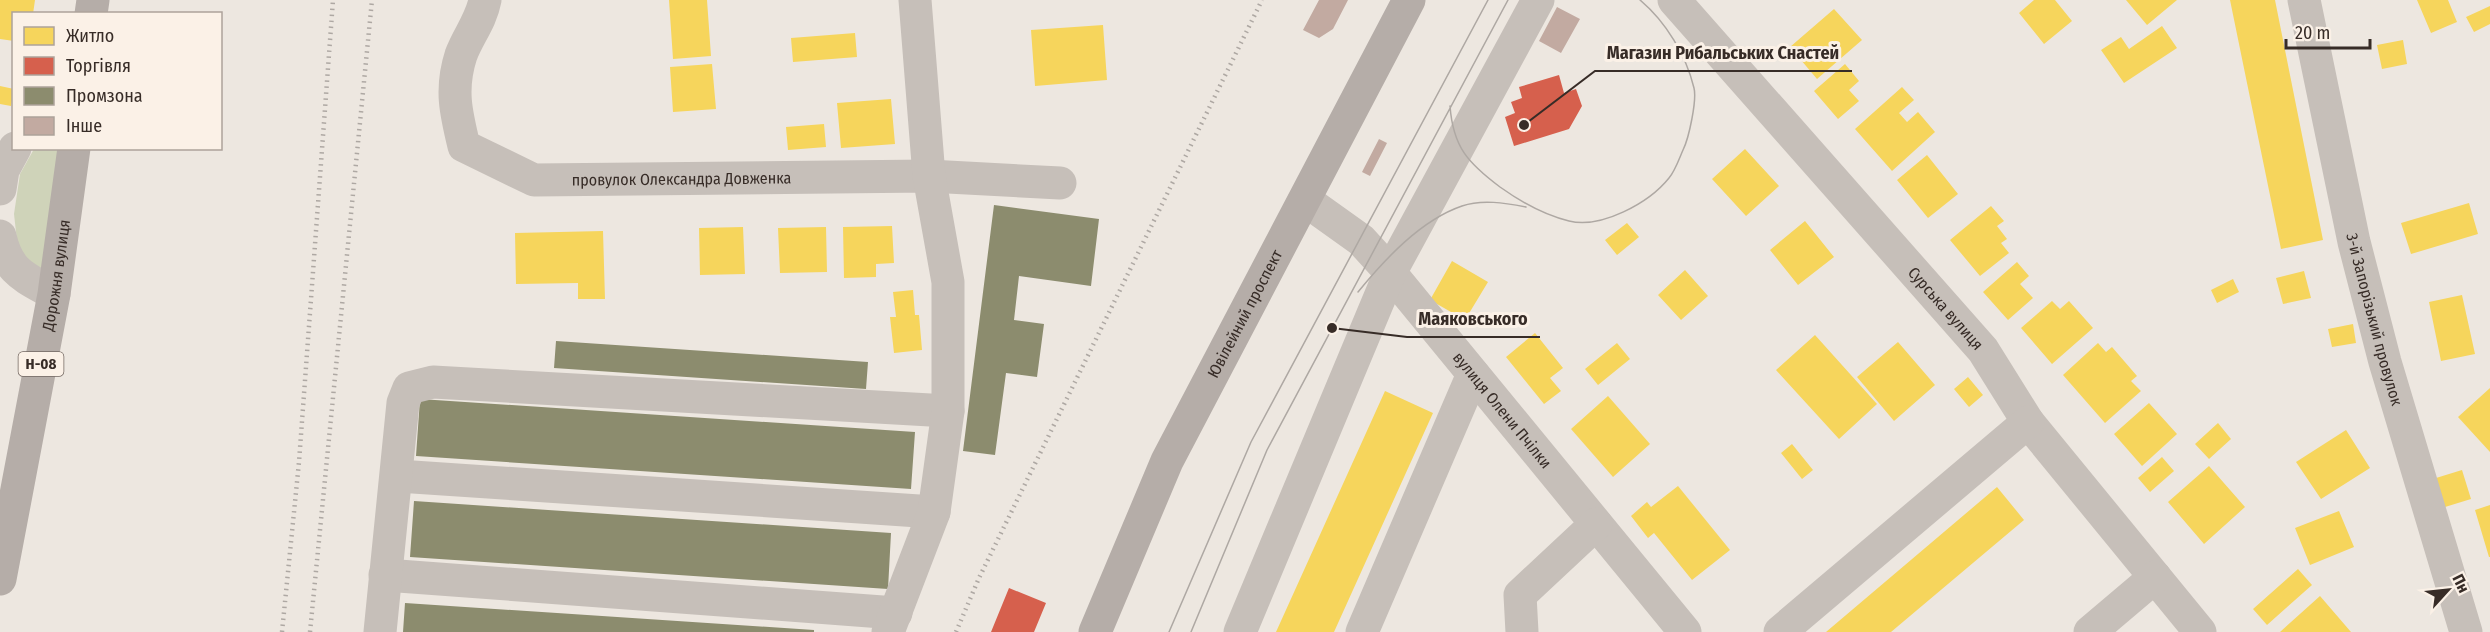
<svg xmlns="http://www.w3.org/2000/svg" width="2490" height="632" viewBox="0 0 2490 632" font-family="'Fira Sans Condensed',sans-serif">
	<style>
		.green { fill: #cfd3b9 }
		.homes { fill: #f6d55c }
		.shops { fill: #d6604d }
		.industry { fill: #8c8c6e }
		.building { fill: #c2aaa1 }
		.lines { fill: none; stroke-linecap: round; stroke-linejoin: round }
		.minor { stroke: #c6bfb9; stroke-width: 33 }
		.major { stroke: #b5ada8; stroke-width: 33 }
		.tram { stroke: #aea8a3; stroke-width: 1.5 }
		.rail { stroke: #aea8a3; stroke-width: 4.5; stroke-dasharray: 1.5 4.5; stroke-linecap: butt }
		.labels { text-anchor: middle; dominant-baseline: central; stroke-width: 6; stroke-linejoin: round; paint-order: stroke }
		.shield { fill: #fbf1e7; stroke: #726761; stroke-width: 1.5 }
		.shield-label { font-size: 15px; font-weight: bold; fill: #372c27 }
		.street-label { font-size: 16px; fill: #372c27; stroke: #fbf1e7 }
		.leader { fill: none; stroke: #372c27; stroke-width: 2 }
		.callout-dot { fill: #372c27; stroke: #fbf1e7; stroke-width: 2 }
		.callout-label { font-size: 18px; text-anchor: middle; font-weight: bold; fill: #372c27; stroke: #fbf1e7; stroke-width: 6; stroke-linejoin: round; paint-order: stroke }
	</style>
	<rect width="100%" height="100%" fill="#ede7e0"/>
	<path class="green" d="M34,149H65L41,272L18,250L14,214L20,174Z"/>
	<path class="homes" d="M0,0H35L33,14H14V41L0,39Z
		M669,0H707L711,56L673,59Z
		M2034,0H2055L2072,21L2044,44L2019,13Z
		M2126,0H2177L2147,25Z
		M2230,0H2275L2323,240L2281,249Z
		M2417,0H2448L2457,22L2431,33Z
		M2490,6V24L2474,32L2466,17Z
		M1834,9L1862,40L1817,79L1790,47Z
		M1103,25L1107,80L1035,86L1031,30Z
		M2162,26L2177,48L2124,83L2101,50L2121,37L2129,49Z
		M855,33L857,57L793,62L791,38Z
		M2403,40L2407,64L2382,69L2377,45Z
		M712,64L716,109L673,112L670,67Z
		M1845,64L1859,81L1849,90L1859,101L1838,119L1814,91Z
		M0,86L14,89L11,106L0,104Z
		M1902,87L1914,100L1899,113L1907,122L1918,112L1935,132L1892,171L1855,129Z
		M891,99L895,144L841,148L837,103Z
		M824,124L826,147L788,150L786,127Z
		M1745,149L1779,186L1746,216L1712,179Z
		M1927,155L1958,194L1928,218L1897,180Z
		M2469,203L2478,234L2411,254L2401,223Z
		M1991,206L2004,221L1997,226L2007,239L2001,243L2009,253L1980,276L1950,240Z
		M1805,221L1834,257L1798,285L1770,250Z
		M1627,223L1639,237L1617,255L1605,240Z
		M892,226L894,263L876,264V277L844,278L843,227Z
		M743,227L745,274L700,275L699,228Z
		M826,227L827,272L780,273L778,228Z
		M603,231L605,299H578V283L516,284L515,233Z
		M1452,261L1488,282L1465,320L1430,300Z
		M2017,262L2029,276L2020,284L2033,298L2008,320L1983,292Z
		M1685,270L1708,296L1681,320L1658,295Z
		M2304,271L2311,298L2283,304L2276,278Z
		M2233,279L2239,292L2217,303L2211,290Z
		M913,290L915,315H919L922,350L894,353L890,317H896L893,292Z
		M2462,295L2475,354L2441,361L2429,302Z
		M2052,301L2060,309L2069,301L2093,328L2052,364L2021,328Z
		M2353,324L2356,343L2332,347L2328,329Z
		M1535,333L1563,368L1550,378L1561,391L1544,404L1506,357Z
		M1815,335L1877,404L1839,439L1776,370Z
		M1898,342L1935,385L1894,421L1857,377Z
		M1617,343L1630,359L1598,385L1585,369Z
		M2098,343L2106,352L2112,347L2137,376L2131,381L2141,391L2105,423L2063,375Z
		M1968,377L1983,395L1969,407L1954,389Z
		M2490,388V452L2458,417Z
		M1385,391L1433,413L1362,570L1334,632H1276Z
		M1608,396L1650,444L1613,477L1571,429Z
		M2149,403L2177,434L2142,466L2114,434Z
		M2218,423L2231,439L2209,459L2195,444Z
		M2346,430L2370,468L2321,499L2296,462Z
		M1792,444L1813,470L1802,479L1781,453Z
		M2162,457L2174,471L2150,492L2138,478Z
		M2209,466L2245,507L2204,544L2168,502Z
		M2462,470L2471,499L2445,507L2436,478Z
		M1678,486L1730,550L1692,580L1654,533L1648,538L1631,516L1647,502L1651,507Z
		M1997,487L2024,520L1891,632H1826Z
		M2490,505V557H2489L2475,510Z
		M2339,511L2354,547L2310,565L2295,528Z
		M2298,569L2312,585L2267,625L2253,609Z
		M2320,596L2351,632H2280Z"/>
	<path class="shops" d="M1559,75L1564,93L1576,89L1582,106L1569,129L1514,146L1505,117L1515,113L1511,102L1522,98L1519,87Z
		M1009,588L1046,603L1034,632H991Z"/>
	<path class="industry" d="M994,205L1099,219L1091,286L1019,276L1014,320L1044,324L1037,377L1006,373L995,455L963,451Z
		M556,341L868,362L866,389L554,368Z
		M420,399L915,432L911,489L416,456Z
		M414,501L891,533L888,589L410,557Z
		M405,603L814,630V632H403Z"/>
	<path class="building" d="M1319,0H1348L1333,29L1319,38L1303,30Z
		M1557,7L1580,19L1561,53L1539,41Z
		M1379,139L1387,143L1370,176L1362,172Z"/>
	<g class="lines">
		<g class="minor">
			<path id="s1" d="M485,0C481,21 468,36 461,55C450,89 456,113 464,146L534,180L929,176L1060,183"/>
			<path id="s2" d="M1674,0L1983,350L2028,422L2200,632"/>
			<path id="s3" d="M2304,0L2354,242L2385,362L2466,632"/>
			<path d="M0,189L3,170L15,148"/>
			<path id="s4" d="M1305,200L1361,240L1383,264L1685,632"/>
			<path d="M0,236C8,273 25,277 54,294"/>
			<path d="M398,476L934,512"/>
			<path d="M385,575L896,613"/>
			<path d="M380,632L403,403L409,388L433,382L948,411"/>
			<path d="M888,632L934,512L948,411V282L929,176L915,0"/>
			<path d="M1240,632L1390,273L1538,0"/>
			<path d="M1362,632L1473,374"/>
			<path d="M1522,632L1520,595L1596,524"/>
			<path d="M1780,632L2028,422"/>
			<path d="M2090,632L2155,577"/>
		</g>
		<g class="major">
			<path d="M91,14L93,0"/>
			<path id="s5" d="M0,579L54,294L74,148"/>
			<path id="s6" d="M1095,632L1167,461L1409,0"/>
		</g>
		<path class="tram" d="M1450,106C1453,147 1468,163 1500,187C1521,202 1544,215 1569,221C1601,229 1649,203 1669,178C1675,171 1679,159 1683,150C1689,138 1697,100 1694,88C1686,55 1666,22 1640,0
			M1358,292C1385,259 1421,220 1462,206C1482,199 1505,203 1526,207
			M1169,632L1251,442L1488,0
			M1191,632L1267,450L1508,0"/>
		<path class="rail" d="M282,632L299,462L333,0
			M310,632L372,0
			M956,632L979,578L1262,0"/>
	</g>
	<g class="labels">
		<rect class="shield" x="18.5" y="352" width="45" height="24" rx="4.5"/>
		<g class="shield-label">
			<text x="41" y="364">Н-08</text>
		</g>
		<g class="street-label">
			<text stroke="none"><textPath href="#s1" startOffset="378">провулок Олександра Довженка</textPath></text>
			<text stroke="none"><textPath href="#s5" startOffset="309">Дорожня вулиця</textPath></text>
			<text stroke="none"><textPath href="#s2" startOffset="411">Сурська вулиця</textPath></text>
			<text stroke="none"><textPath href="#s6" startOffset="352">Ювілейний проспект</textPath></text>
			<text stroke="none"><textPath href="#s3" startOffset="327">3-й Запорізький провулок</textPath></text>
			<text stroke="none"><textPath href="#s4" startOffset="290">вулиця Олени Пчілки</textPath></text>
		</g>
	</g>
	<path class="leader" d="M1524 125L1595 71H1852M1332 328L1407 337H1540"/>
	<g class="callout-dot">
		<circle cx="1524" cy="125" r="6"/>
		<circle cx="1332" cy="328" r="6"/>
	</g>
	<g class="callout-label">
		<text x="1723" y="59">Магазин Рибальських Снастей</text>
		<text x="1473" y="325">Маяковського</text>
	</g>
	<rect x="12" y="12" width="210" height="138" fill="#fbf1e7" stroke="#ada29a" stroke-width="1.5"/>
	<rect x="24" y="27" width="30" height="18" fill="#f6d55c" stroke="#ada29a" stroke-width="1.5"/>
	<text x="66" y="42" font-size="18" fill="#372c27">Житло</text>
	<rect x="24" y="57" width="30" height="18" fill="#d6604d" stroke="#ada29a" stroke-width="1.5"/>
	<text x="66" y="72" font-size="18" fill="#372c27">Торгівля</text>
	<rect x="24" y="87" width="30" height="18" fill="#8c8c6e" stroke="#ada29a" stroke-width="1.5"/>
	<text x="66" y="102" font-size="18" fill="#372c27">Промзона</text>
	<rect x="24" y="117" width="30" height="18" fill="#c2aaa1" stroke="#ada29a" stroke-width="1.5"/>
	<text x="66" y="132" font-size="18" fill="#372c27">Інше</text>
	<g transform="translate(2448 590) rotate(63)" stroke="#fbf1e7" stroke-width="4.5" paint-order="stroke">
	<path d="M0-4.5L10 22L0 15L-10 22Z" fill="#372c27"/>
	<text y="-9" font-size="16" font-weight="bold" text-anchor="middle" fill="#372c27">Пн</text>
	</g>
	<path d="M2286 39v9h84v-9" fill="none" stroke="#372c27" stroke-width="3"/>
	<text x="2295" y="39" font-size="18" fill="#372c27" stroke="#fbf1e7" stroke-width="4.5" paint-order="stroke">20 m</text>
</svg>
